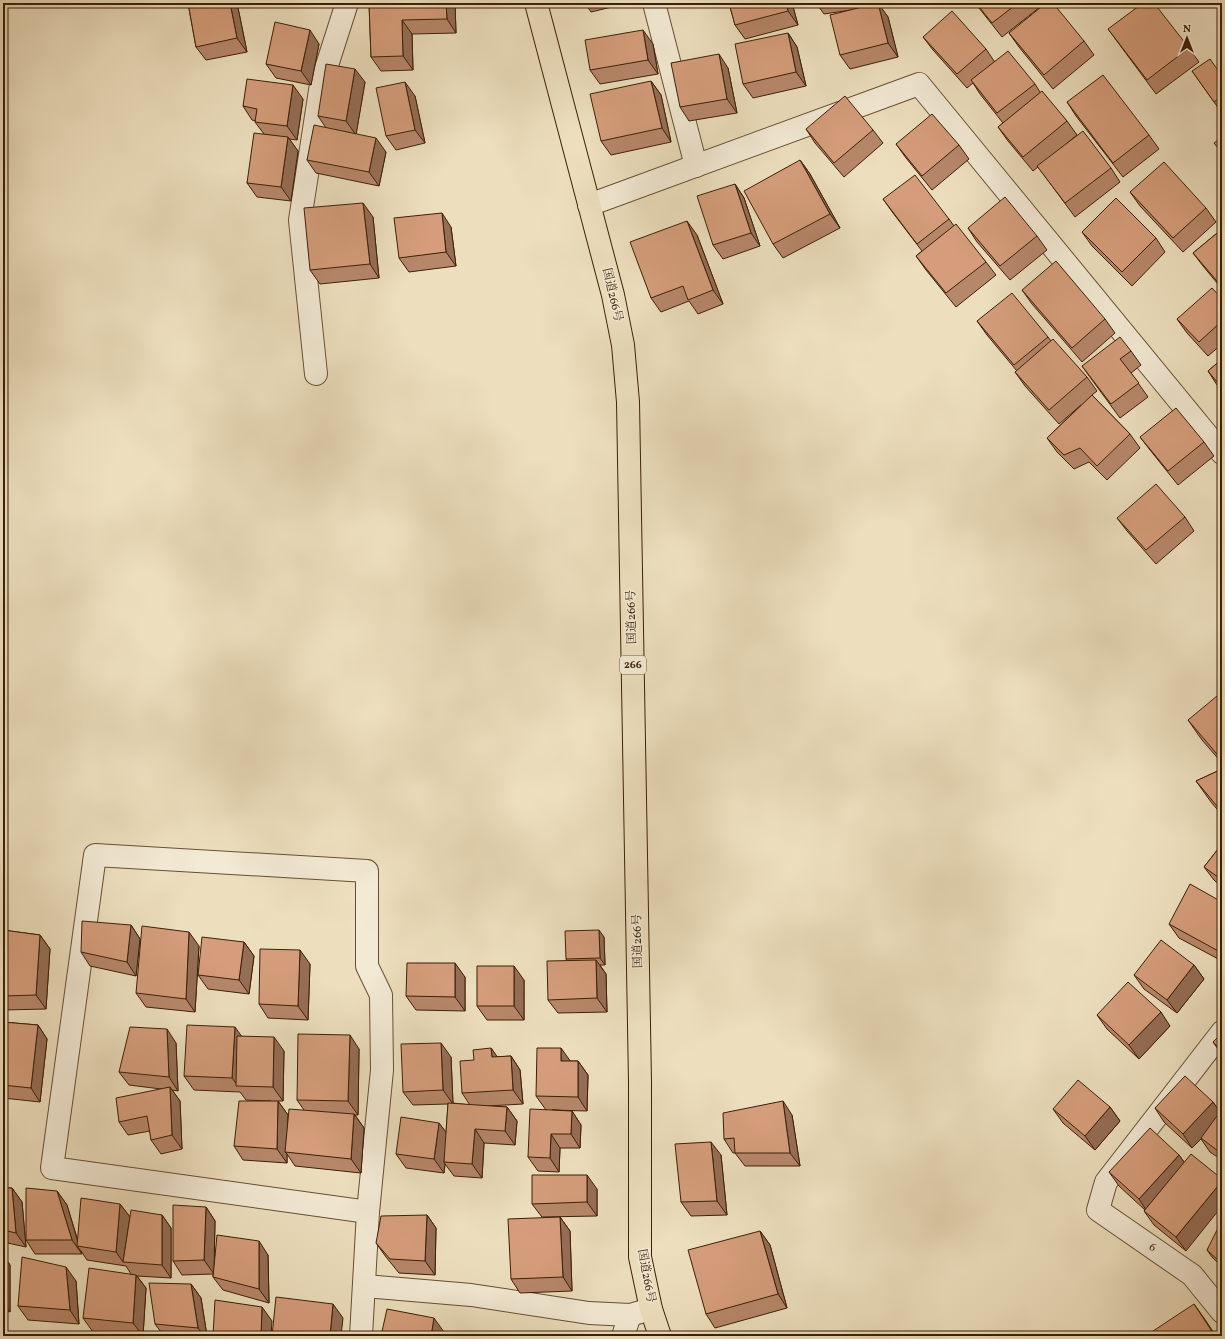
<svg xmlns="http://www.w3.org/2000/svg" width="1225" height="1339" viewBox="0 0 1225 1339" font-family="Vollkorn,'Noto Serif JP',serif">
	<style>
		.lines { fill: none; stroke-linecap: round; stroke-linejoin: round }
		.minor-casing { stroke: #684f33; stroke-width: 24 }
		.trunk-casing { stroke: #3c1f05; stroke-width: 24 }
		.minor { stroke: #f3ead5; stroke-width: 22 }
		.trunk { stroke: #eddfbe; stroke-width: 22 }
		.wall { fill: #b7876a; stroke: #3c1f05 }
		.shaded-wall { fill: #956e56; stroke: #3c1f05 }
		.building { fill: #d59d7b; stroke: #3c1f05 }
		.labels { text-anchor: middle; dominant-baseline: central; stroke-width: 3; stroke-linejoin: round; paint-order: stroke }
		.shield { fill: #f3ead5; stroke: #735c43; stroke-width: 1 }
		.shield-label { font-size: 11px; font-weight: bold; fill: #3c1f05 }
		.street-label { font-size: 12px; fill: #3c1f05; stroke: #f3ead5 }
	</style>
	<rect width="100%" height="100%" fill="#eddfbe"/>
	<filter id="stains"><feTurbulence type="fractalNoise" baseFrequency=".005" numOctaves="4"/><feColorMatrix values="0 0 0 0 .2 0 0 0 0 .09 0 0 0 0 .02 0 0 0 .5 -.17"/></filter>
	<radialGradient id="worn" r=".72"><stop offset=".6" stop-color="#630" stop-opacity="0"/><stop offset="1" stop-color="#630" stop-opacity=".3"/></radialGradient>
	<g class="lines">
		<defs>
			<g id="minor">
				<path d="M654,3L696,166"/>
				<path d="M589,205L919,84L1222,453"/>
				<path d="M316,374L300,220L321,84L347,3"/>
				<path id="s1" d="M1222,1032L1106,1182L1098,1210L1192,1275L1222,1312"/>
				<path d="M365,1286L471,1295L589,1313L630,1315L651,1309"/>
				<path d="M361,1336L368,1212L382,1070L381,995L367,966V871L95,855L52,1168L368,1212"/>
				<path d="M623,1336L630,1315"/>
			</g>
			<path id="trunk" d="M536,3L613,295L623,345L628,402L640,1082V1257L651,1309L660,1336"/>
		</defs>
		<use href="#minor" class="minor-casing"/>
		<use href="#trunk" class="trunk-casing"/>
		<use href="#minor" class="minor"/>
		<use href="#trunk" class="trunk"/>
	</g>
	<path class="wall" d="M188,3H237L247,52L206,60L196,47Z
		M259,3H305L262,7Z
		M369,3H455L456,33L412,34L413,70L381,71L371,57Z
		M585,3H628L591,12Z
		M729,3H792L798,25L745,39L735,25Z
		M816,3H880V5H879L888,17L898,57L850,69L840,55L858,9L824,14Z
		M975,3H1045L1002,37Z
		M1108,29L1189,48L1199,62L1156,94Z
		M788,33L797,47L806,86L753,98L743,84Z
		M1009,33L1084,41L1094,55L1053,89L1019,47Z
		M923,37L986,49L994,61L1035,84L1040,92L1067,121L1077,135L1066,144L1111,168L1120,182L1075,217L1038,167L1033,171L1008,141L998,127L1003,123L980,94L973,83L967,88L933,50Z
		M319,44L311,85L276,78L266,64Z
		M653,44L658,74L600,84L590,70Z
		M728,68L737,113L689,121L680,107Z
		M1192,71L1222,76V106L1219,109Z
		M651,81L661,95L671,142L611,155L601,141Z
		M365,82L356,134L386,152L379,186L316,173L307,160L326,128L318,116Z
		M415,96L425,143L396,150L386,136Z
		M303,99L297,140L289,139L298,151L291,201L257,197L247,183L264,134L255,122L256,121L252,120L243,106Z
		M1067,102L1149,135L1159,149L1123,177L1076,116Z
		M806,129L873,130L883,143L844,177L815,143Z
		M896,144L959,145L969,159L932,190L906,158Z
		M800,160L810,174L840,228L783,258L773,244Z
		M735,184L744,198L760,246L723,259L713,245Z
		M1130,192L1206,208L1216,222L1183,252L1140,206Z
		M883,199L949,219L954,226L986,262L996,275L956,307L926,270L916,256L922,251L893,213Z
		M373,217L379,278L320,284L310,270Z
		M451,227L456,266L409,272L399,258Z
		M968,228L1037,236L1047,250L1010,280L977,242Z
		M1222,229V289L1203,266L1193,253Z
		M1082,232L1156,238L1165,252L1132,286L1092,246Z
		M697,235L723,304L698,314L689,301L661,312L651,298Z
		M1022,290L1105,319L1115,333L1082,362L1032,304Z
		M1222,299V344L1208,356L1187,333L1177,319Z
		M977,321L1048,337L1051,341L1087,377L1097,391L1092,395L1130,434L1140,448L1107,480L1089,462L1074,469L1057,452L1047,438L1081,405L1059,424L1025,386L1015,372L1017,371L987,335Z
		M1131,351L1141,365L1131,373L1148,397L1120,418L1092,380L1082,366Z
		M1222,359V391L1217,385L1208,371Z
		M1140,437L1204,442L1214,456L1178,485L1150,450Z
		M1185,517L1194,531L1156,564L1127,531L1117,518Z
		M1222,701V763L1202,740L1188,720Z
		M1222,769V815L1211,802L1196,781Z
		M1222,844V887L1214,880L1204,867Z
		M1222,902V961L1179,938L1169,924Z
		M131,925L140,939L136,976L90,966L81,952Z
		M3,930L40,935L50,949L46,1009L3,1010Z
		M604,937L605,965H600L606,974L607,1012L558,1013L548,1000L567,961L566,959Z
		M244,942L254,956L249,994L208,989L198,975Z
		M199,946L195,1012L146,1007L136,993Z
		M310,964L308,1020L268,1018L259,1004Z
		M1194,965L1204,979L1177,1013L1144,989L1134,975Z
		M465,977V1011L416,1010L406,996Z
		M524,980V1020H487L477,1006Z
		M1097,1015L1170,1026L1139,1059L1107,1029Z
		M3,1022L38,1025L47,1039L40,1102L3,1098Z
		M1222,1033V1055L1213,1042Z
		M241,1036L284,1051L283,1101H278L288,1115L287,1128L304,1110L297,1100L359,1049L358,1115H355L364,1128L361,1173L295,1166L287,1154V1163L243,1160L234,1146L271,1101L246,1100L240,1092L194,1090L184,1076Z
		M176,1043L178,1091L172,1090L180,1101L182,1149L161,1154L151,1140L150,1131L128,1135L119,1122L161,1089L129,1085L119,1072Z
		M491,1048L497,1057L511,1056L520,1070L523,1104L488,1106L507,1107L517,1121L515,1145L484,1143L482,1178L454,1176L445,1164L444,1173L406,1168L396,1154L439,1123L446,1133L448,1104L413,1105L403,1092L451,1057L453,1103L470,1105L462,1093Z
		M570,1061H578L588,1075L587,1111L552,1110L572,1111L581,1125L580,1148H560L559,1172L538,1171L528,1157L546,1110L536,1096Z
		M1213,1102L1220,1112L1222,1109V1160L1210,1152L1201,1139L1192,1148L1164,1122L1155,1108Z
		M1110,1107L1120,1121L1095,1150L1063,1123L1053,1109Z
		M792,1115L800,1166H745L735,1153H733L724,1139Z
		M721,1155L727,1215L691,1216L681,1202Z
		M1179,1155L1184,1162L1186,1251L1154,1225L1144,1211L1145,1210L1119,1186L1109,1172Z
		M3,1188H12L22,1202L26,1247L3,1242Z
		M597,1189V1216L542,1217L532,1204Z
		M57,1191L67,1205L78,1241L120,1204L130,1217L162,1215L171,1228V1278L137,1276L146,1288L143,1336H135L93,1332L83,1318L131,1274L126,1266L87,1260L81,1251L82,1254H35L26,1240Z
		M206,1207L215,1221L214,1264L268,1255L269,1303L223,1290L213,1277V1274L182,1275L173,1261Z
		M427,1215L436,1228L435,1275L399,1273L386,1257L376,1243Z
		M560,1217L570,1231L572,1291L520,1293L511,1279Z
		M760,1231L770,1245L787,1308L715,1328L706,1314Z
		M1222,1232V1267L1212,1257L1207,1250Z
		M3,1255L10,1265V1312L3,1310Z
		M76,1281L79,1324L28,1320L18,1306Z
		M191,1284L201,1298L207,1336H164L155,1324Z"/>
	<path class="shaded-wall" d="M230,3H237L247,52L237,38Z
		M446,3H455L456,33L447,19Z
		M786,3H792L798,25L788,11Z
		M878,3L888,17L898,57L888,43Z
		M402,20L412,34L413,70L403,56Z
		M310,30L319,44L311,85L301,71Z
		M643,30L653,44L658,74L648,60Z
		M788,33L797,47L806,86L796,72Z
		M719,54L728,68L737,113L727,99Z
		M355,69L365,82L356,135L346,121Z
		M651,81L661,95L671,142L662,128Z
		M405,82L415,96L425,143L415,130Z
		M293,85L303,99L297,140L287,126Z
		M288,137L298,151L291,201L281,187Z
		M376,138L386,152L379,186L369,172Z
		M800,160L810,174L840,228L830,214Z
		M735,184L744,198L760,246L751,233Z
		M363,203L373,217L379,278L370,264Z
		M442,213L451,227L456,266L446,252Z
		M687,221L697,235L723,304L713,290Z
		M131,925L140,939L136,976L127,962Z
		M599,930L604,937L605,965L600,958Z
		M189,932L199,946L195,1012L186,999Z
		M40,935L50,949L46,1009L36,995Z
		M244,942L254,956L249,994L239,980Z
		M300,950L310,964L308,1020L298,1006Z
		M596,960L606,974L607,1012L597,998Z
		M455,963L465,977V1011L455,997Z
		M1194,965L1204,979L1177,1013L1167,1000Z
		M514,966L524,980V1020L514,1006Z
		M1161,1012L1170,1026L1139,1059L1129,1045Z
		M38,1025L47,1039L40,1102L31,1088Z
		M235,1027L245,1041L238,1086L232,1078Z
		M167,1029L176,1043L178,1091L169,1077Z
		M350,1035L359,1049L358,1115L348,1101Z
		M274,1037L284,1051L283,1101L273,1087Z
		M441,1043L451,1057L453,1104L443,1090Z
		M491,1048L501,1062L492,1057Z
		M561,1048L571,1062L561,1061Z
		M511,1056L520,1070L523,1104L513,1090Z
		M578,1061L588,1075L587,1111L578,1097Z
		M170,1087L180,1101L182,1149L172,1135Z
		M278,1101L288,1115L287,1152H285L287,1154V1163L277,1149Z
		M783,1101L792,1115L800,1166L790,1153Z
		M1213,1102L1222,1115V1117L1192,1148L1183,1134Z
		M507,1107L517,1121L515,1145L505,1131Z
		M1110,1107L1120,1121L1095,1150L1085,1136Z
		M572,1111L581,1125L580,1148L571,1134Z
		M354,1114L364,1128L361,1173L351,1159Z
		M439,1123L449,1136L444,1162L445,1164L444,1173L434,1159Z
		M475,1129L484,1143L482,1178L472,1164Z
		M551,1134L560,1148L559,1172L550,1158Z
		M711,1142L721,1155L727,1215L717,1201Z
		M1179,1155L1189,1169L1148,1213L1139,1199Z
		M587,1175L597,1189V1216L587,1202Z
		M1222,1181V1206L1186,1251L1176,1237Z
		M12,1188L22,1202L26,1247L16,1233Z
		M57,1191L67,1205L79,1246H77L81,1251L82,1254L72,1240Z
		M120,1204L130,1217L123,1262L116,1252Z
		M206,1207L215,1221L214,1274L204,1260Z
		M162,1215L171,1228V1278L162,1265Z
		M427,1215L436,1228L435,1275L425,1261Z
		M560,1217L570,1231L572,1291L563,1277Z
		M760,1231L770,1245L787,1308L778,1294Z
		M259,1241L268,1255L269,1303L259,1289Z
		M3,1255L10,1265V1312L3,1301Z
		M66,1267L76,1281L79,1324L70,1310Z
		M136,1275L146,1288L143,1336L133,1323Z
		M191,1284L201,1298L207,1336H204L198,1328Z
		M333,1304L343,1318L341,1336H330Z
		M1194,1304L1204,1318L1216,1336H1215Z
		M262,1307L272,1321L271,1336H261Z
		M434,1318L444,1332L443,1336H431Z"/>
	<path class="building" d="M188,3H230L237,38L196,47Z
		M369,3H446L447,19L402,20L403,56L371,57Z
		M729,3H786L788,11L735,25Z
		M878,3L888,43L840,55L830,15Z
		M976,3H1018L992,23Z
		M1046,3H1053L1084,41L1044,75L1009,33Z
		M1143,3H1154L1189,48L1147,80L1108,29Z
		M952,11L986,49L957,74L923,37Z
		M275,22L310,30L301,71L266,64Z
		M643,30L648,60L590,70L585,40Z
		M788,33L796,72L743,84L735,44Z
		M1008,51L1035,84L997,113L971,80Z
		M719,54L727,99L680,107L671,63Z
		M1210,59L1222,76V96L1214,102L1192,71Z
		M326,64L355,69L346,121L318,116Z
		M1103,75L1149,135L1113,163L1067,102Z
		M247,79L293,85L287,126L255,122L257,109L243,106Z
		M651,81L662,128L601,141L590,94Z
		M405,82L415,130L386,136L376,88Z
		M1042,91L1067,121L1023,157L998,127Z
		M845,96L873,130L834,163L806,129Z
		M932,114L959,145L922,176L896,144Z
		M314,125L376,138L369,172L307,160Z
		M1083,131L1111,168L1065,203L1037,166Z
		M254,133L288,137L281,187L247,183Z
		M1222,137V153L1214,143Z
		M800,160L830,214L773,244L744,191Z
		M1164,162L1206,208L1173,238L1130,192Z
		M915,175L949,219L917,244L883,199Z
		M735,184L751,233L713,245L697,196Z
		M1005,197L1037,236L1000,266L968,228Z
		M1116,198L1156,238L1122,272L1082,232Z
		M363,203L370,264L310,270L304,208Z
		M442,213L446,252L399,258L394,218Z
		M687,221L713,290L688,300L683,286L651,298L630,242Z
		M956,224L986,262L946,293L916,256Z
		M1222,229V287L1193,253Z
		M1056,261L1105,319L1072,348L1022,290Z
		M1212,288L1222,299V321L1199,342L1177,319Z
		M1012,293L1048,337L1014,365L977,321Z
		M1120,337L1131,351L1120,359L1139,383L1111,404L1082,366Z
		M1053,339L1087,377L1049,410L1015,372Z
		M1222,359V388L1208,371Z
		M1092,395L1130,434L1097,466L1080,448L1064,455L1047,438Z
		M1176,408L1204,442L1168,471L1140,437Z
		M1156,484L1185,517L1146,550L1117,518Z
		M1217,696L1222,701V760L1188,720Z
		M1222,769V812L1196,781Z
		M1222,844V880L1204,867Z
		M1190,884L1222,902V953L1169,924Z
		M82,921L131,925L127,962L81,952Z
		M142,926L189,932L186,999L136,993Z
		M3,930L40,935L36,995L3,996Z
		M599,930L600,958L566,959L565,931Z
		M202,937L244,942L239,980L198,975Z
		M1161,940L1194,965L1167,1000L1134,975Z
		M260,949L300,950L298,1006L259,1004Z
		M596,960L597,998L548,1000L547,961Z
		M407,963H455V997L406,996Z
		M477,966H514V1006H477Z
		M1128,982L1161,1012L1129,1045L1097,1015Z
		M3,1022L38,1025L31,1088L3,1085Z
		M187,1025L235,1027L232,1078L184,1076Z
		M130,1027L167,1029L169,1077L119,1072Z
		M1222,1033V1051L1213,1042Z
		M298,1034L350,1035L348,1101L297,1100Z
		M237,1036L274,1037L273,1087L236,1086Z
		M441,1043L443,1090L403,1092L401,1044Z
		M491,1048L492,1057L511,1056L513,1090L462,1093L460,1061L474,1060L473,1050Z
		M537,1048H561V1061H578V1097L536,1096Z
		M1185,1076L1213,1102L1183,1134L1155,1108Z
		M1078,1080L1110,1107L1085,1136L1053,1109Z
		M170,1087L172,1135L151,1140L147,1116L119,1122L116,1098Z
		M239,1101H278L277,1149L234,1146Z
		M783,1101L790,1153H735L734,1138L724,1139L723,1113Z
		M448,1103L507,1107L505,1131L475,1129L472,1164L444,1162Z
		M289,1109L354,1114L351,1159L285,1152Z
		M530,1109L572,1111L571,1134H551L550,1158L528,1157Z
		M1222,1109V1154L1201,1138Z
		M401,1117L439,1123L434,1159L396,1154Z
		M1150,1128L1179,1155L1139,1199L1109,1172Z
		M711,1142L717,1201L681,1202L675,1144Z
		M1191,1154L1222,1179V1181L1176,1237L1144,1211Z
		M532,1175H587V1202L532,1204Z
		M3,1188H12L16,1233L3,1230Z
		M26,1188L57,1191L72,1240H26Z
		M81,1198L120,1204L116,1252L77,1246Z
		M173,1205L206,1207L204,1260L173,1261Z
		M131,1210L162,1215V1265L123,1262Z
		M1222,1210V1217L1219,1214Z
		M427,1215L425,1261L390,1259L376,1243L381,1216Z
		M560,1217L563,1277L511,1279L508,1219Z
		M1218,1228L1222,1232V1264L1207,1250Z
		M760,1231L778,1294L706,1314L688,1250Z
		M217,1235L259,1241V1289L213,1277Z
		M22,1257L66,1267L70,1310L18,1306Z
		M89,1268L136,1275L133,1323L83,1318Z
		M149,1283L191,1284L198,1328L155,1324Z
		M276,1297L333,1304L330,1336H272Z
		M215,1300L262,1307L261,1336H213Z
		M1194,1304L1215,1336H1147V1335Z
		M387,1309L434,1318L431,1336H381Z
		M512,1335L535,1336H512Z"/>
	<g class="labels">
		<rect class="shield" x="620" y="656" width="26" height="18" rx="3"/>
		<g class="shield-label">
			<text x="633" y="665">266</text>
		</g>
		<g class="street-label">
			<text transform="translate(612 295) rotate(77)">国道266号</text>
			<text transform="translate(632 617) rotate(-91)">国道266号</text>
			<text transform="translate(638 941) rotate(-91)">国道266号</text>
			<text stroke="none"><textPath href="#s1" startOffset="285">6</textPath></text>
			<text transform="translate(646 1276) rotate(80)">国道266号</text>
		</g>
	</g>
	<rect width="1225" height="1339" fill="none" stroke="#eddfbe" stroke-width="16"/>
	<rect x="4" y="4" width="1217" height="1331" fill="none" stroke="#3c1f05" stroke-width="2"/>
	<rect x="8" y="8" width="1209" height="1323" fill="none" stroke="#3c1f05"/>
	<g transform="translate(1187 38)" stroke="#f3ead5" stroke-width="3" paint-order="stroke">
	<path d="M0-3L7 15L0 10L-7 15Z" fill="#3c1f05"/>
	<text y="-6" font-size="11" font-weight="bold" text-anchor="middle" fill="#3c1f05">N</text>
	</g>
	<rect width="100%" height="100%" filter="url(#stains)"/>
	<rect width="100%" height="100%" fill="url(#worn)"/>
</svg>
